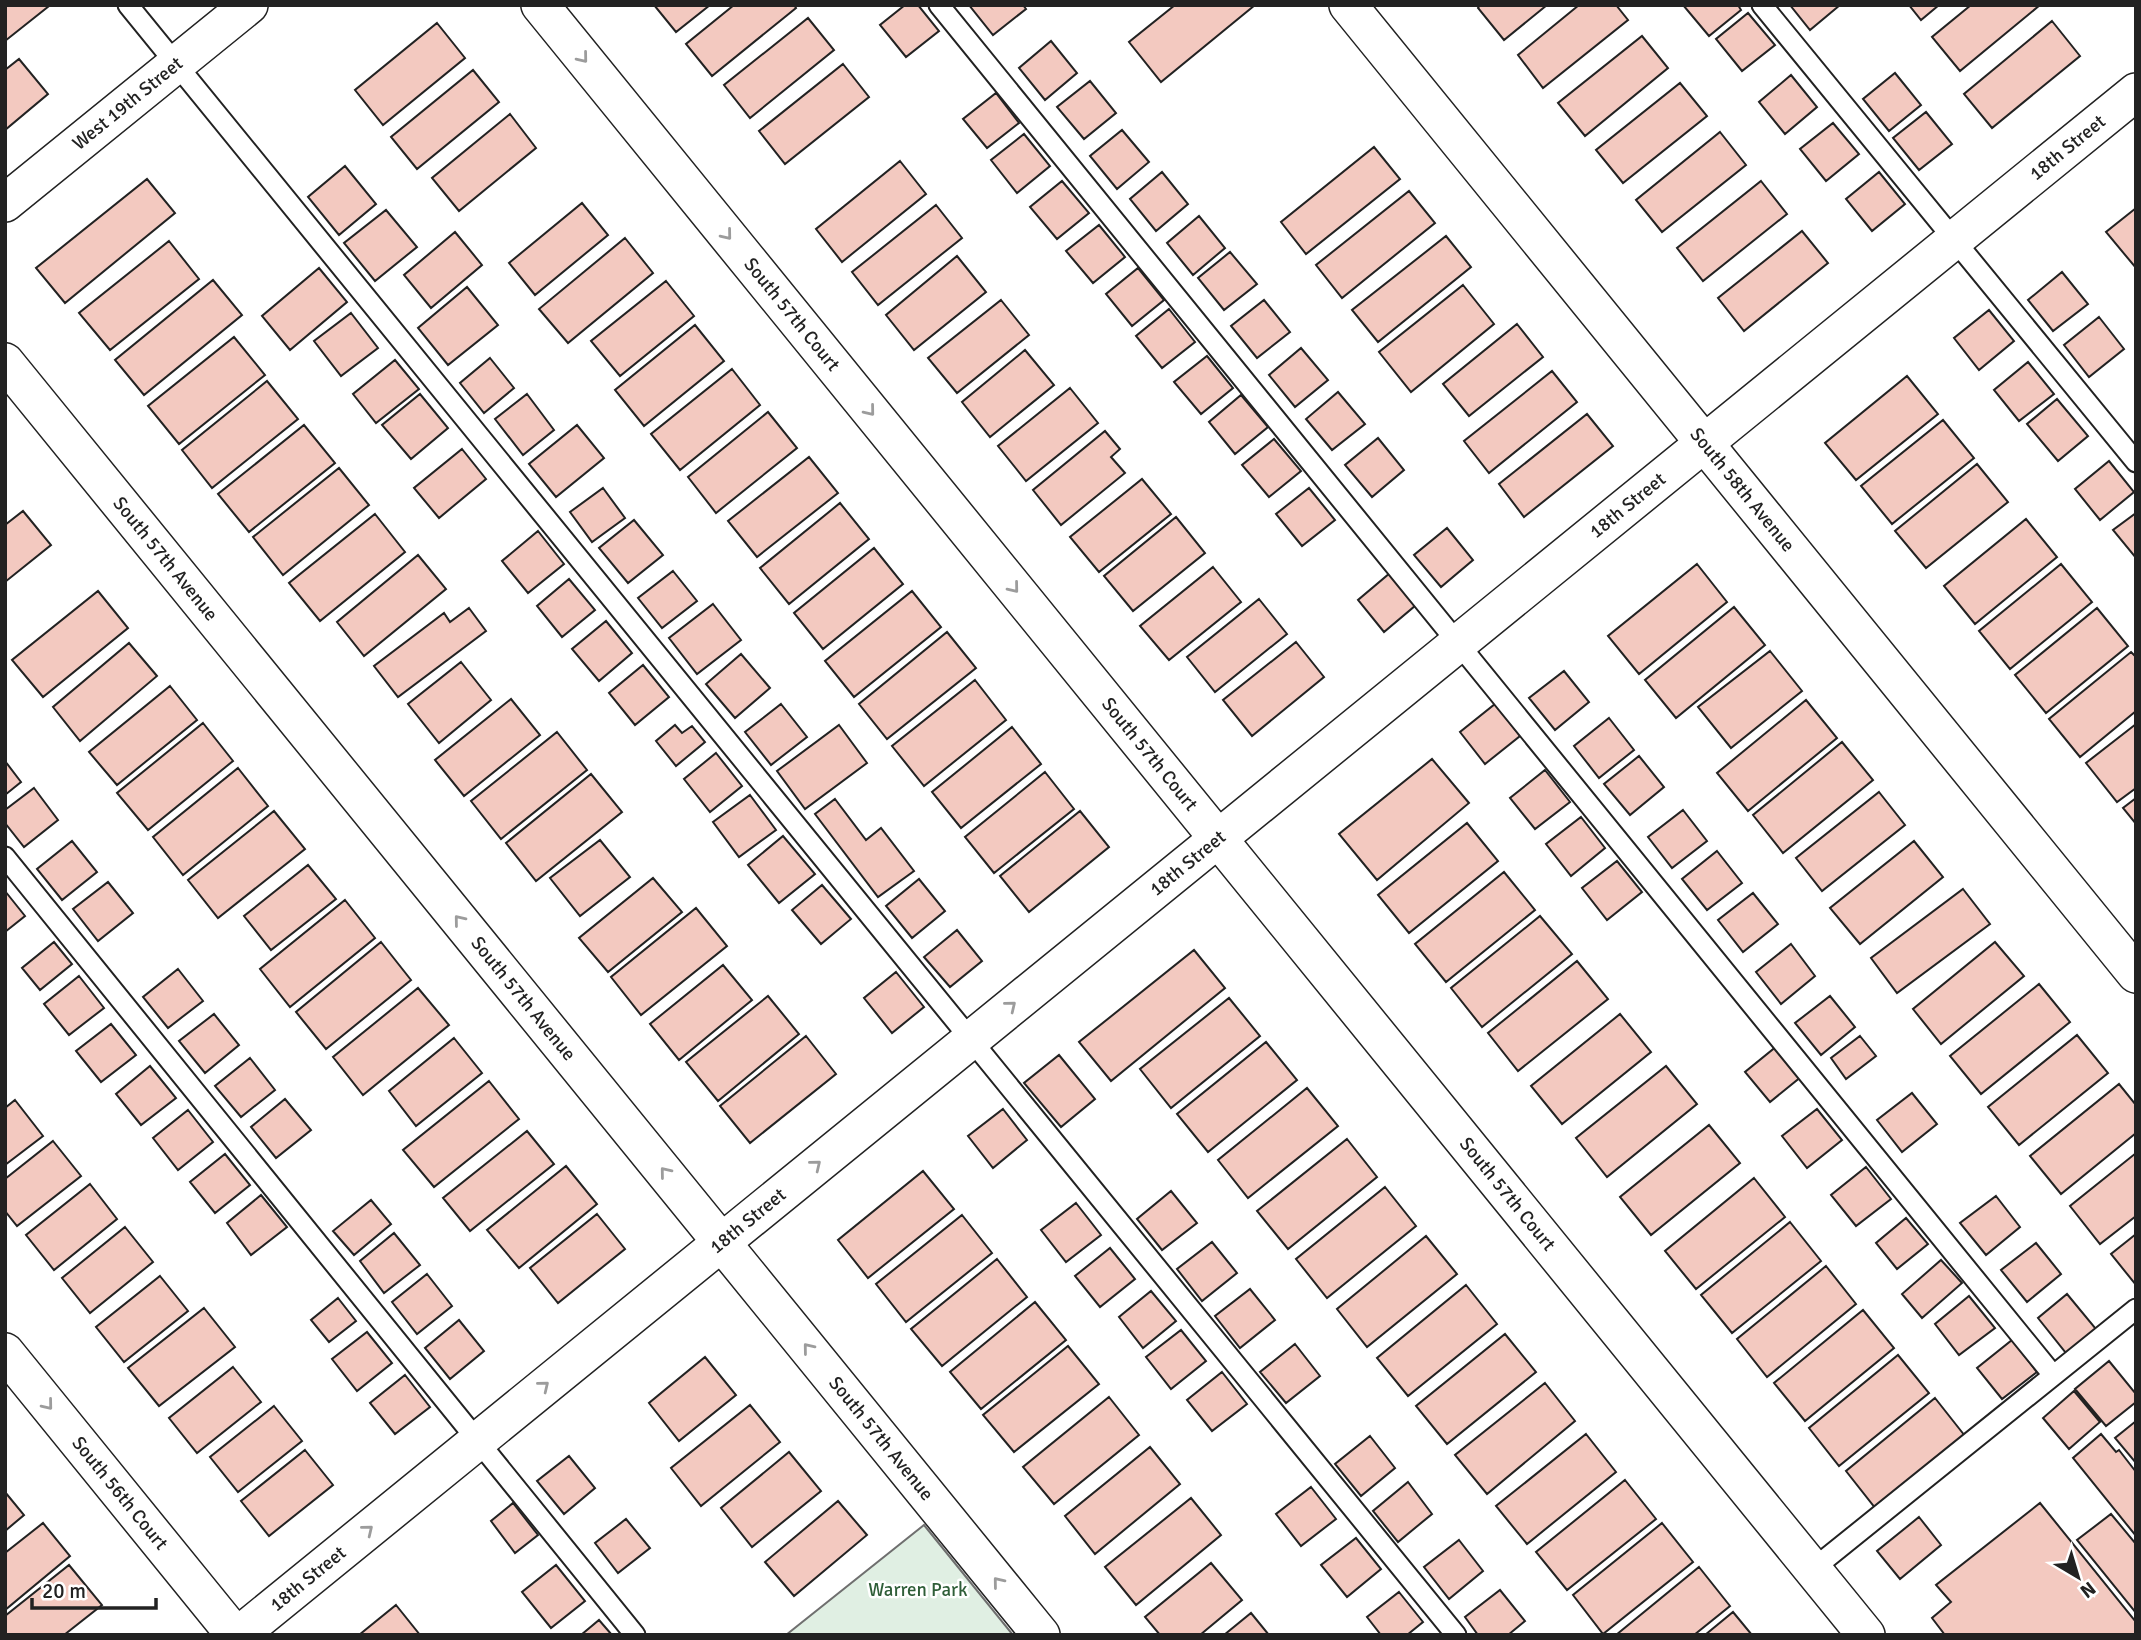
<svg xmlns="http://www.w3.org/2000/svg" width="2141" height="1640" viewBox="0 0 2141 1640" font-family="Signika,sans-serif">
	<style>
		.green { fill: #e0efe3; stroke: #6f6f6f; stroke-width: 2 }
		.building { fill: #f3c9c0; stroke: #222; stroke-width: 2 }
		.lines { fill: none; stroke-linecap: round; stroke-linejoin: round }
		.service-casing { stroke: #222; stroke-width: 23 }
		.minor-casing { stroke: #222; stroke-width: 40 }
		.service { stroke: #fff; stroke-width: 19 }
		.minor { stroke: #fff; stroke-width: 37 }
		.oneway { stroke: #9c9c9c }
		.labels { text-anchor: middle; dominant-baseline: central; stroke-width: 5; stroke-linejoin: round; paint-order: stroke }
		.street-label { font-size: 19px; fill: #222; stroke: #fff }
		.park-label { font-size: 19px; fill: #2f5e38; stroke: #fff }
	</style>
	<rect width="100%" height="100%" fill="#fff"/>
	<path class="green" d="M924,1525L1013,1635H786Z"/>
	<path class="building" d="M5,5H49V6L5,41Z
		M654,5H710L676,32Z
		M734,5H794L796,8L712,76L686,44Z
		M905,5H918L939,31L906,57L880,25Z
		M969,5H1023L1026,9L993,35Z
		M1175,5H1255L1161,82L1129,42Z
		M1480,5H1547L1504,40L1478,8Z
		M1579,5H1616L1628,20L1543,88L1518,55Z
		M1683,5H1738L1741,10L1709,36Z
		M1790,5H1840L1810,30Z
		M1909,5H1939L1921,20Z
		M1971,5H2040L1960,71L1932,37Z
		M1748,13L1775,45L1742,71L1716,39Z
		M808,18L834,50L750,118L724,85Z
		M2052,21L2080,56L1992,128L1964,94Z
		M437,23L465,58L383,125L355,90Z
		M1642,36L1668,68L1585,136L1558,103Z
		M1051,41L1077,73L1045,100L1019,68Z
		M19,59L48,94L5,130V70Z
		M843,64L869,97L785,164L759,131Z
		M473,70L499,102L417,169L391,137Z
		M1895,73L1921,105L1889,131L1863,99Z
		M1791,75L1817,107L1785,134L1759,102Z
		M1090,81L1116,113L1084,139L1057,107Z
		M1680,83L1707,116L1623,183L1596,150Z
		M996,93L1019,123L987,148L963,119Z
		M1926,112L1952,144L1919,170L1893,138Z
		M510,114L536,148L459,211L432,178Z
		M1833,123L1859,154L1826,181L1800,149Z
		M1122,130L1149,162L1117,189L1090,156Z
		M1720,132L1746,165L1662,232L1636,200Z
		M1024,134L1050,166L1017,193L991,160Z
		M1374,147L1400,179L1306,254L1281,222Z
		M900,161L926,194L842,262L816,229Z
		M345,166L376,204L339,235L308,197Z
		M1162,172L1188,204L1156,231L1130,199Z
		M1879,172L1905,204L1872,231L1846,199Z
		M147,179L175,213L65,303L36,268Z
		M1062,181L1089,213L1057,239L1030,207Z
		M1761,181L1787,214L1703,281L1677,248Z
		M1409,191L1435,223L1342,298L1316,265Z
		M582,203L608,235L535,295L509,263Z
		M936,205L962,238L878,305L852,272Z
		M2136,208V268L2106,232Z
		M386,210L417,247L375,281L344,243Z
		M1199,216L1225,248L1193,275L1167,243Z
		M1099,225L1125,257L1093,283L1066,251Z
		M1802,231L1828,263L1744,331L1718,298Z
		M455,232L482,265L431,308L404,275Z
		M1446,236L1471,267L1378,342L1352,310Z
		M625,238L653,273L568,343L539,309Z
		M169,241L199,279L110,350L79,313Z
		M1230,252L1257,284L1224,310L1198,278Z
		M957,256L986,292L914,350L886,315Z
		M319,268L347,302L290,350L262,316Z
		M1138,268L1164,300L1132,326L1106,294Z
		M2062,272L2088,304L2053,331L2028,300Z
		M213,280L242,315L144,395L115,360Z
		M666,281L694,316L620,376L591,341Z
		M1463,285L1494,324L1411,392L1379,352Z
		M467,287L498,325L448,365L418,328Z
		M1001,300L1029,335L957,393L928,358Z
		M1264,300L1290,332L1257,358L1231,326Z
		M1169,309L1195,342L1162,368L1136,336Z
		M1989,310L2014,341L1979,370L1954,338Z
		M351,313L378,348L341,376L314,341Z
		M2099,317L2124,349L2089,377L2064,345Z
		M1517,324L1543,357L1469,416L1443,384Z
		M695,325L724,361L644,426L615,390Z
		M234,337L265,375L179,444L148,406Z
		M1301,348L1328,380L1295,407L1269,375Z
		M1025,350L1054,385L990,437L962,402Z
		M1207,356L1233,388L1201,414L1174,382Z
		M490,358L514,388L484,413L460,383Z
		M395,360L419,389L376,423L353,394Z
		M2028,362L2054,394L2019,421L1994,390Z
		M732,369L760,405L680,470L651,434Z
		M1552,371L1577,402L1489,473L1464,441Z
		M1907,376L1938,414L1856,480L1825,443Z
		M267,381L298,419L212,488L182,450Z
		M1070,388L1098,423L1026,481L998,446Z
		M1338,392L1365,424L1332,450L1306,419Z
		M420,394L448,428L411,459L382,425Z
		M527,394L554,430L523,455L495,419Z
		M1241,395L1268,427L1235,454L1209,422Z
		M2057,399L2088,436L2058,461L2027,424Z
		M768,412L797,448L716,513L688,477Z
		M1587,414L1613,446L1524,517L1499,484Z
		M1943,420L1974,458L1892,524L1861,486Z
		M304,425L335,463L249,532L218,494Z
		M577,425L604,458L556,497L529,464Z
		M1105,431L1120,449L1111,457L1125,473L1061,525L1033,490Z
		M1378,438L1404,470L1372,497L1345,465Z
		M1274,439L1301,471L1269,497L1242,465Z
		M462,449L486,479L439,518L414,488Z
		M809,457L838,493L757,557L728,521Z
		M2109,461L2134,492L2100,520L2075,489Z
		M1977,464L2008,502L1926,568L1895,531Z
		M339,468L369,505L283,575L253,537Z
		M1142,479L1171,514L1099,572L1070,537Z
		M603,488L625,518L592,542L570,512Z
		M1309,488L1335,520L1302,546L1276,514Z
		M840,503L869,539L789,604L760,568Z
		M23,511L51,545L5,582V525Z
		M2136,513V558L2113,530Z
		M375,514L405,552L320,621L289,583Z
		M1176,517L1205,553L1133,611L1104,576Z
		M2026,519L2057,557L1975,624L1944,586Z
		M634,520L663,555L628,583L599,548Z
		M1447,528L1473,560L1441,587L1414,555Z
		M538,531L564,564L528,593L502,561Z
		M874,548L903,584L823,649L794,613Z
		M418,555L446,589L364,656L337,622Z
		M1697,564L1727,602L1639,674L1608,636Z
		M2061,564L2092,602L2010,669L1979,631Z
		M1213,567L1241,602L1169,660L1140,626Z
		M673,571L697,601L662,628L638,598Z
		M1390,573L1416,605L1384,632L1358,600Z
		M569,579L595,610L562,637L537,606Z
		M98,591L128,628L43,697L12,660Z
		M912,591L941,627L854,697L825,661Z
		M1259,599L1287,634L1215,692L1187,657Z
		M713,604L741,640L697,674L669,638Z
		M1734,607L1765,645L1676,718L1645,680Z
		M469,608L486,631L398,697L374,666L444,613L450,622Z
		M2097,608L2128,646L2046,713L2015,675Z
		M606,621L632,653L599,681L572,649Z
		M947,632L976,668L887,739L859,704Z
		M1296,642L1324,677L1252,736L1223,700Z
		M129,643L157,676L80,741L53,707Z
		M1770,651L1802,691L1731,748L1698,707Z
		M2131,652L2136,657V711L2080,757L2049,719Z
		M741,654L770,688L735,718L706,684Z
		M461,662L491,700L439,743L408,704Z
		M643,665L669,697L635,725L609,693Z
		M1564,671L1589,702L1555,730L1529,698Z
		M975,680L1006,720L924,786L892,746Z
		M170,686L197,720L117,785L89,752Z
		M511,699L540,735L464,796L435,760Z
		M1806,700L1837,738L1748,811L1717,773Z
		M781,704L807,737L771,765L745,732Z
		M1495,704L1520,736L1485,764L1460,732Z
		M1609,718L1634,750L1599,778L1574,746Z
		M203,723L233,761L148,830L117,793Z
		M2136,724V788L2117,802L2086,763Z
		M675,725L682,733L692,726L705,742L676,766L656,741Z
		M839,725L867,763L805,809L777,771Z
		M1012,727L1041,764L961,828L932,792Z
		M557,732L587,770L501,839L471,801Z
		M1842,742L1873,780L1783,853L1753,815Z
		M716,753L742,786L710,812L684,779Z
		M1639,756L1664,787L1630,815L1604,784Z
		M1432,759L1469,803L1377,880L1339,834Z
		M5,761L21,782L5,795Z
		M238,768L268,806L183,875L153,837Z
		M1545,770L1570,802L1535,829L1510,798Z
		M1045,772L1074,809L994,873L965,837Z
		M591,774L622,812L536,881L506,843Z
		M34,788L58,820L24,847L5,823V810Z
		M1879,792L1905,825L1822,891L1796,858Z
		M750,795L776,830L739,857L713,822Z
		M2136,798V824L2123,808Z
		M835,799L866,840L881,828L914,871L878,897L815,814Z
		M1683,810L1707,841L1672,868L1648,837Z
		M274,811L305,849L218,918L188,880Z
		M1080,811L1109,847L1029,912L1000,876Z
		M1581,817L1605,848L1571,876L1546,844Z
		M1467,823L1498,861L1409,933L1378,895Z
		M783,836L815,874L779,903L748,865Z
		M600,840L630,877L580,916L550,878Z
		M72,841L97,872L62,900L37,869Z
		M1914,841L1943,877L1860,944L1830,908Z
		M1717,851L1742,883L1707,910L1682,879Z
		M1617,861L1642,892L1607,920L1582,888Z
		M308,865L336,899L271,950L244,916Z
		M1504,872L1535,910L1446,982L1415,944Z
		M653,878L682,912L608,972L579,938Z
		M919,879L945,911L912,938L886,906Z
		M108,882L133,913L98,941L73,909Z
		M822,885L851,919L821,944L792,910Z
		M1963,889L1990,924L1897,993L1871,958Z
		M5,891L25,916L5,932Z
		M1753,893L1778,924L1743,952L1718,920Z
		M345,900L375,938L290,1007L260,969Z
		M696,908L727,946L641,1015L611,977Z
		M1540,916L1572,954L1482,1027L1451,988Z
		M957,930L982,961L950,987L924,957Z
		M54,942L72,964L40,990L22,968Z
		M381,942L411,980L326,1049L296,1012Z
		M1995,942L2024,976L1941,1044L1913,1009Z
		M1791,944L1815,976L1781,1004L1756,972Z
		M1194,950L1225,988L1111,1081L1079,1042Z
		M1577,961L1608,999L1518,1071L1488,1033Z
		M723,965L752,1000L679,1060L650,1024Z
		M178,969L203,1001L168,1028L143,997Z
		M896,972L924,1007L892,1033L864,998Z
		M79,976L104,1008L69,1035L44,1004Z
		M2039,984L2070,1022L1981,1094L1950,1056Z
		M418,988L449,1025L363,1095L333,1057Z
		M768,996L799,1034L718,1101L686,1062Z
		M1830,996L1855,1027L1821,1055L1795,1023Z
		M1229,998L1260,1036L1171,1108L1140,1069Z
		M214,1014L239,1045L205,1073L179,1041Z
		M1620,1014L1651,1052L1562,1124L1531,1086Z
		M111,1024L136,1055L101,1082L76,1051Z
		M2077,1035L2108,1073L2019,1145L1988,1107Z
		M806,1036L836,1074L750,1143L720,1106Z
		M1860,1036L1876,1056L1846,1079L1831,1058Z
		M454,1038L482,1073L416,1126L389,1091Z
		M1266,1042L1297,1080L1208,1152L1177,1114Z
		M1777,1046L1802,1076L1770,1102L1745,1072Z
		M1059,1055L1095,1099L1061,1127L1024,1083Z
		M250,1058L275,1090L241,1117L215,1086Z
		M150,1066L176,1098L141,1125L116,1094Z
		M1666,1066L1697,1104L1607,1177L1576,1138Z
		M489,1081L519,1119L434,1187L403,1150Z
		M2119,1084L2136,1105V1133L2061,1194L2030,1156Z
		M1307,1088L1338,1126L1248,1198L1218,1160Z
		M1912,1093L1937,1124L1902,1152L1877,1120Z
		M285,1099L311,1130L276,1158L251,1127Z
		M15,1100L43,1136L5,1165V1108Z
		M1003,1109L1027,1140L993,1168L968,1136Z
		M1817,1109L1842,1140L1807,1168L1782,1136Z
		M188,1110L213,1142L178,1170L153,1138Z
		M1709,1125L1740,1163L1651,1235L1620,1197Z
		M527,1131L554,1164L470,1231L443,1198Z
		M1347,1139L1377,1177L1288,1249L1257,1211Z
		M53,1141L81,1176L17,1226L5,1211V1179Z
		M2136,1153V1216L2100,1244L2070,1206Z
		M225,1154L250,1185L215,1213L190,1182Z
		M566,1166L597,1204L519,1268L487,1230Z
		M1866,1167L1891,1199L1856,1226L1831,1195Z
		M923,1171L954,1209L868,1278L838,1240Z
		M1754,1178L1785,1217L1696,1289L1665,1251Z
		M90,1184L117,1219L54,1270L26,1235Z
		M1385,1187L1416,1226L1327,1298L1296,1259Z
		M1171,1191L1197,1223L1162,1250L1137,1219Z
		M261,1195L287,1227L251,1255L227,1223Z
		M1996,1196L2020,1227L1986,1255L1960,1223Z
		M371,1200L391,1224L354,1255L333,1231Z
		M1076,1203L1101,1235L1066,1262L1041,1230Z
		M597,1214L625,1249L558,1303L530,1268Z
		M962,1215L992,1253L906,1322L876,1284Z
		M1906,1218L1928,1244L1897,1269L1876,1243Z
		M1790,1222L1821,1261L1732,1333L1701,1295Z
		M125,1227L153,1262L90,1313L62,1278Z
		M394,1233L420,1265L384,1293L360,1261Z
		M2136,1234V1285L2111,1254Z
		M1426,1236L1457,1274L1367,1347L1337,1309Z
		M1212,1242L1237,1273L1202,1301L1177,1269Z
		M2036,1243L2061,1274L2027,1302L2001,1270Z
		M1110,1248L1135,1279L1100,1307L1075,1276Z
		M997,1259L1027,1297L942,1366L911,1329Z
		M1941,1260L1962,1283L1922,1318L1902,1294Z
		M1826,1266L1856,1304L1767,1377L1737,1339Z
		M427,1274L452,1306L417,1334L392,1302Z
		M160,1276L188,1311L124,1362L96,1327Z
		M1466,1285L1497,1324L1408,1396L1377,1358Z
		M1250,1289L1275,1320L1240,1348L1215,1316Z
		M1151,1291L1176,1321L1143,1348L1119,1317Z
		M2067,1294L2096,1329L2066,1353L2038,1318Z
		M1969,1296L1995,1328L1959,1355L1935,1324Z
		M338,1298L356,1321L329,1342L311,1320Z
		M1035,1302L1066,1340L981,1409L950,1372Z
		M204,1308L235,1347L159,1406L128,1368Z
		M1863,1310L1894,1348L1805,1421L1774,1383Z
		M459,1320L484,1351L450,1379L425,1348Z
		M1181,1330L1206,1361L1171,1389L1146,1357Z
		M367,1332L392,1363L357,1391L332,1359Z
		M1505,1334L1536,1372L1447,1444L1416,1406Z
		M2012,1340L2037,1372L2002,1399L1977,1368Z
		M1295,1344L1320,1376L1286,1403L1260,1372Z
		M1068,1346L1099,1384L1014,1452L983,1415Z
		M1898,1355L1929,1393L1839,1466L1809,1428Z
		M705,1357L736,1395L679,1441L649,1403Z
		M2109,1361L2136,1394V1402L2106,1426L2075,1389Z
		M233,1367L261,1402L197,1453L169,1418Z
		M1222,1372L1247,1404L1212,1431L1187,1400Z
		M405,1375L430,1407L395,1434L370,1403Z
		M1545,1383L1575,1421L1487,1494L1455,1455Z
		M2074,1391L2100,1422L2069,1449L2043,1418Z
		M1109,1397L1139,1435L1054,1504L1023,1467Z
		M1935,1398L1965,1436L1876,1509L1846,1471Z
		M750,1405L780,1442L701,1506L671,1468Z
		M274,1406L302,1441L238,1492L210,1457Z
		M2136,1421V1463L2115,1438Z
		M1586,1434L1616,1472L1527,1544L1496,1506Z
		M2101,1434L2116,1452L2119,1450L2136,1472V1536L2073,1458Z
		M1370,1436L1395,1468L1361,1496L1335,1464Z
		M1150,1447L1180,1484L1095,1554L1065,1516Z
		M305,1450L333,1485L269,1536L241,1501Z
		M789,1452L821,1491L752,1547L721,1508Z
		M569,1456L595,1488L564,1514L537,1481Z
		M1625,1480L1656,1519L1567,1590L1536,1552Z
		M1408,1482L1432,1514L1398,1542L1373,1511Z
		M1311,1487L1336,1519L1301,1546L1276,1514Z
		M5,1492L24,1515L5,1531Z
		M1191,1498L1221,1535L1136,1605L1105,1567Z
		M838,1501L867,1535L794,1596L765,1562Z
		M513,1503L538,1535L515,1553L491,1521Z
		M2040,1503L2136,1622V1635H1945L1932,1618L1951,1602L1936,1585Z
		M2111,1514L2136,1544V1613L2077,1540Z
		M1919,1517L1941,1545L1900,1579L1877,1551Z
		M626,1519L650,1548L618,1573L595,1543Z
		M43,1523L70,1556L5,1610V1553Z
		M1662,1523L1693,1562L1603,1634L1573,1595Z
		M1356,1538L1381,1569L1347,1597L1321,1565Z
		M1459,1540L1483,1571L1449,1599L1424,1567Z
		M1211,1563L1242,1600L1200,1635H1160L1145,1617Z
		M69,1565L102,1605L64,1635H5V1616Z
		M556,1565L585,1601L551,1628L522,1592Z
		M1699,1567L1730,1606L1694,1635H1616Z
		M1500,1590L1525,1621L1508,1635H1478L1465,1617Z
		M1399,1592L1423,1622L1407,1635H1381L1367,1617Z
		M396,1605L420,1635H359Z
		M1733,1612L1752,1635H1705Z
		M1251,1613L1269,1635H1224Z
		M599,1620L612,1635H581Z"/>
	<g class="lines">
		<defs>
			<path id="service" d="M128,5L1456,1635
				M939,5L2053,1375
				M1762,5L2136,462
				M5,857L635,1635
				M1813,1569L2136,1309"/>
			<g id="minor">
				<path id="s1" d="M540,5L1866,1635"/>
				<path id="s2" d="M1348,5L2136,974"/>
				<path id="s3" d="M5,203L249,5"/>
				<path id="s4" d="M5,362L1041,1635"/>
				<path id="s5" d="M5,1352L235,1635"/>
				<path id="s6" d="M239,1635L2136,92"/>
			</g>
		</defs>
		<use href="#service" class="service-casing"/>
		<use href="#minor" class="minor-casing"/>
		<use href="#service" class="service"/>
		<use href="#minor" class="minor"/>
	</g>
	<defs><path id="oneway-chevron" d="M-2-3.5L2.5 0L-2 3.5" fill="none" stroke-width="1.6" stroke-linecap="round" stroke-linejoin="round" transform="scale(1.75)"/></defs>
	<g class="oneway">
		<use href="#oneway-chevron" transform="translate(583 58) rotate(51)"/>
		<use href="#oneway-chevron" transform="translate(727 235) rotate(51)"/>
		<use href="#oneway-chevron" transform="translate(870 411) rotate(51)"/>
		<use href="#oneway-chevron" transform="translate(1014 588) rotate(51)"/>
		<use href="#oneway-chevron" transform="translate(459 920) rotate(-129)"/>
		<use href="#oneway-chevron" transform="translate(1011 1006) rotate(-39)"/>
		<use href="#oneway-chevron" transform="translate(816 1165) rotate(-39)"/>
		<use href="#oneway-chevron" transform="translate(665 1172) rotate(-129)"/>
		<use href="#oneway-chevron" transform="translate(808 1348) rotate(-129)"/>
		<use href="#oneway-chevron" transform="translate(544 1386) rotate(-39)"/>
		<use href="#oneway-chevron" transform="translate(48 1405) rotate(51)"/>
		<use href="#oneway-chevron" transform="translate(368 1530) rotate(-39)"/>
		<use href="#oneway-chevron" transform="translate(998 1582) rotate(-129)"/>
	</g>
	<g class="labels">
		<g class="street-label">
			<text stroke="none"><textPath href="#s3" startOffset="158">West 19th Street</textPath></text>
			<text stroke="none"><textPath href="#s6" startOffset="2357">18th Street</textPath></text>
			<text stroke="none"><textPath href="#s1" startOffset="399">South 57th Court</textPath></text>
			<text stroke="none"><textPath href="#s2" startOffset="625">South 58th Avenue</textPath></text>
			<text stroke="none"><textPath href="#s6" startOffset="1790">18th Street</textPath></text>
			<text stroke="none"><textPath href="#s4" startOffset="254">South 57th Avenue</textPath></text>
			<text stroke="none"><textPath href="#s1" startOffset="966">South 57th Court</textPath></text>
			<text stroke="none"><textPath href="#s6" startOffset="1223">18th Street</textPath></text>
			<text stroke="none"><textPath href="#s4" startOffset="821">South 57th Avenue</textPath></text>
			<text stroke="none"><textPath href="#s1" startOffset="1533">South 57th Court</textPath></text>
			<text stroke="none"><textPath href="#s6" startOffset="656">18th Street</textPath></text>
			<text stroke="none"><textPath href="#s4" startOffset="1388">South 57th Avenue</textPath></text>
			<text stroke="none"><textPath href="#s5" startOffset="182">South 56th Court</textPath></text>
			<text stroke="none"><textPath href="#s6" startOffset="89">18th Street</textPath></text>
		</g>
		<g class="park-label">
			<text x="918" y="1590">Warren Park</text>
		</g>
	</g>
	<rect width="2141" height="1640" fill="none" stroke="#222222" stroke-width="14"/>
	<g transform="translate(2078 1577) rotate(142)" stroke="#ffffff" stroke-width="5" paint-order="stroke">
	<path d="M0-5L12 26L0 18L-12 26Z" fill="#222222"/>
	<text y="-10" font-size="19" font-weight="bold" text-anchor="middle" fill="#222222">N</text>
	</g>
	<path d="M32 1598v10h124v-10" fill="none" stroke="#222222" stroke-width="3.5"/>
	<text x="42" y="1598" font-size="21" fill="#222222" stroke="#ffffff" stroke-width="5" paint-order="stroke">20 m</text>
</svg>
